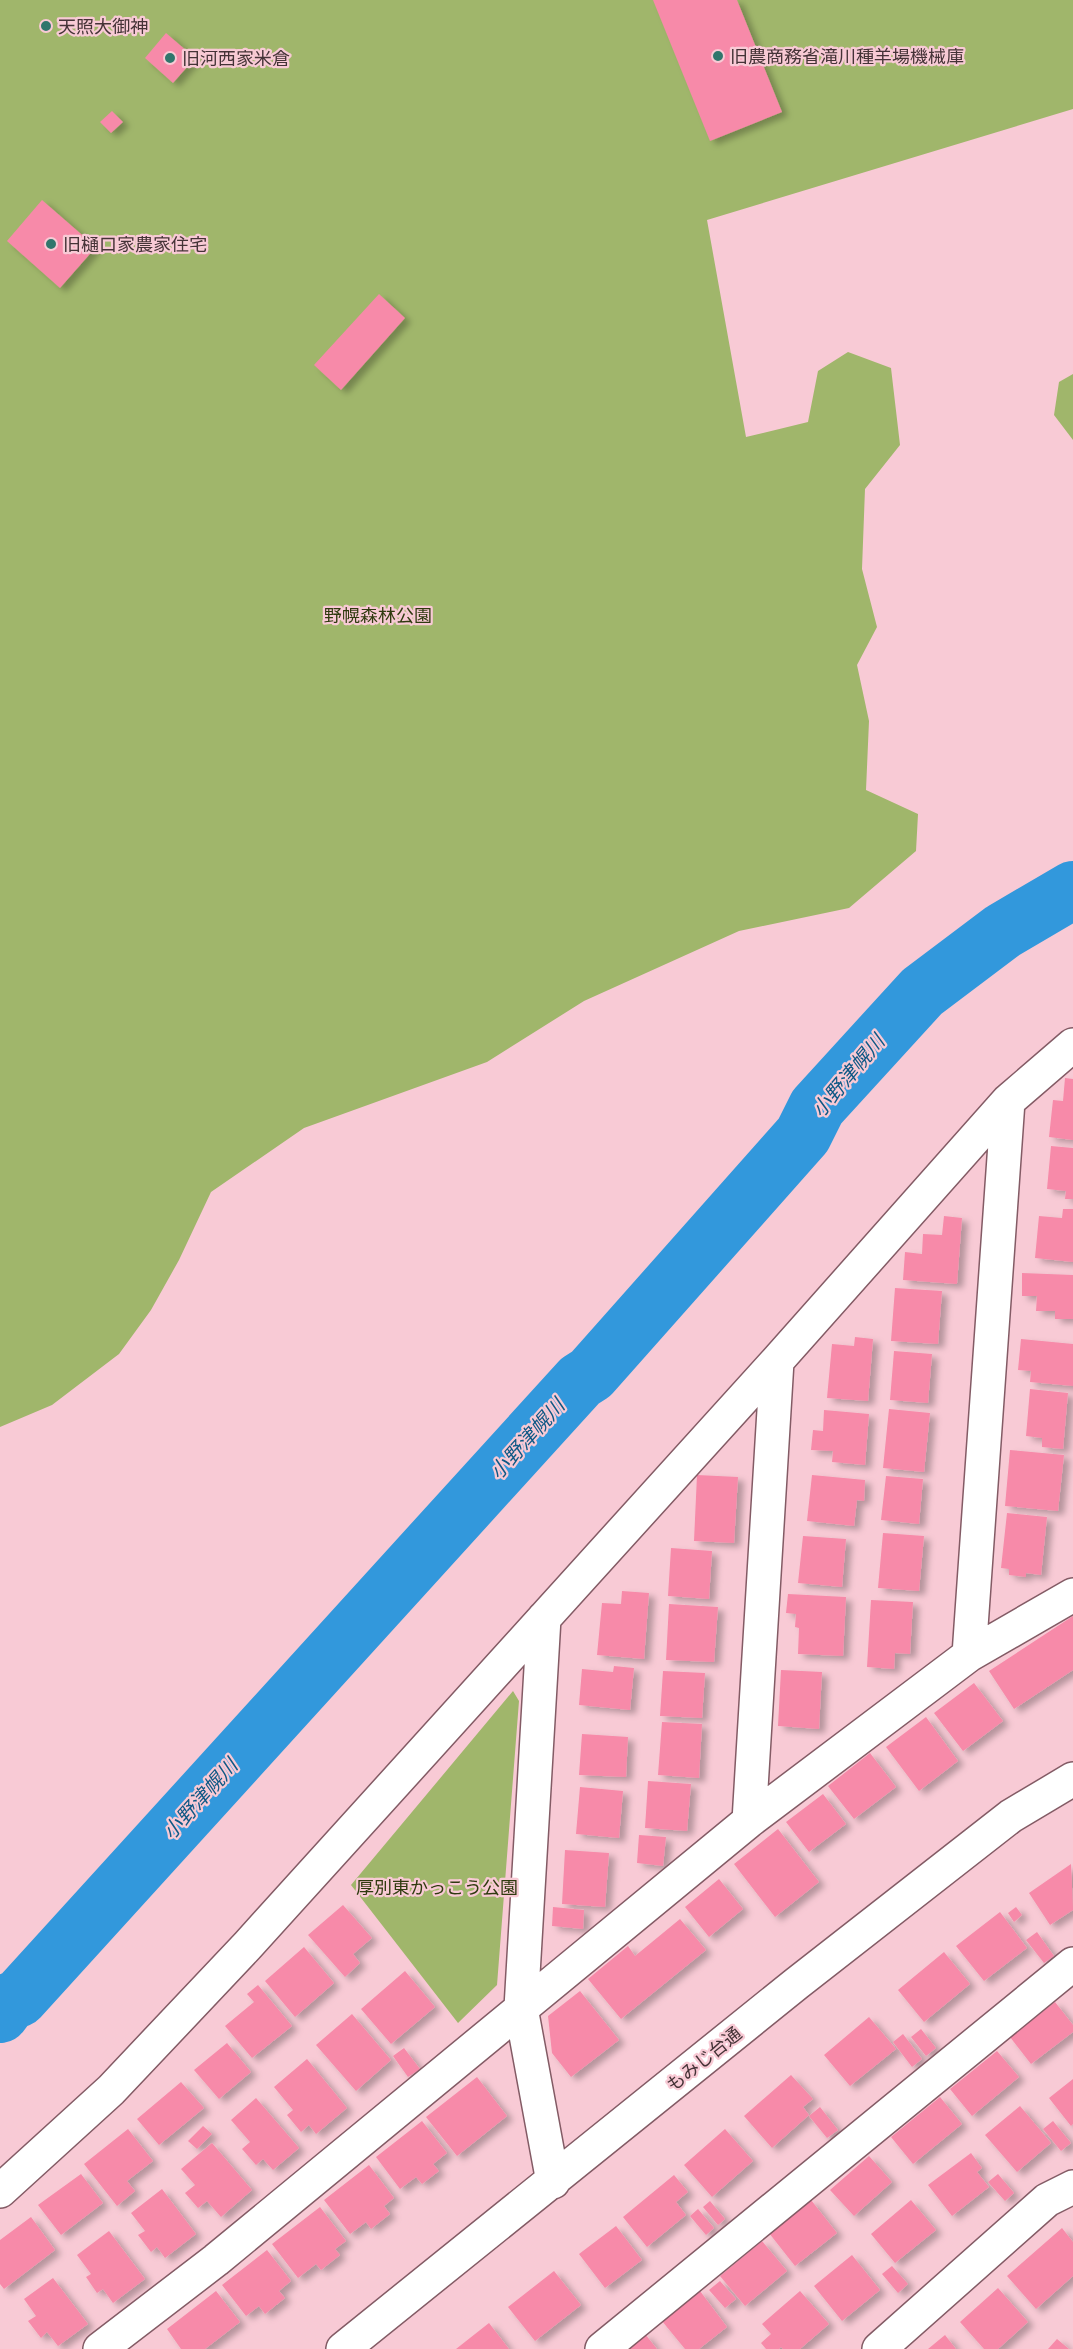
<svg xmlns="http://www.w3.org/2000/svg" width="1073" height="2349" viewBox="0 0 1073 2349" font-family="'Roboto Condensed','Noto Sans JP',sans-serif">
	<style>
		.green { fill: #a0b66b }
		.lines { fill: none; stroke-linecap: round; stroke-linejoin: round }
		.river { stroke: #3298dc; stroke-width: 58 }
		.building { fill: #f78aa9; filter: url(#shadow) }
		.minor-casing { stroke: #835b65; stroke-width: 36 }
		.minor { stroke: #fff; stroke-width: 33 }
		.poi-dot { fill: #30766c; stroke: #f8cad5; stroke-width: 2 }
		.labels { text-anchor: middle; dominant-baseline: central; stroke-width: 4.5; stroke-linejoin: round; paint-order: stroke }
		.poi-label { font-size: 18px; fill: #453337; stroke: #f8cad5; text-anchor: start }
		.park-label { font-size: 18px; fill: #2f3a0f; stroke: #f8cad5 }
		.street-label { font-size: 18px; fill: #453337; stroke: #f8cad5 }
		.water-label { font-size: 20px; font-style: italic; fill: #0e5885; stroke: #f8cad5 }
	</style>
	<defs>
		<filter id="shadow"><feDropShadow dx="6" dy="4" stdDeviation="3" flood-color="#0004"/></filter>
	</defs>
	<rect width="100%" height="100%" fill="#f8cad5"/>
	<path class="green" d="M0,0H1073V109L707,220L746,437L808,422L818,371L848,352L891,368L900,445L865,489L862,569L877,627L857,665L869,721L866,790L918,814L916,851L849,908L739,931L584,1001L487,1062L304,1128L211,1192L179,1260L151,1310L119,1354L52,1405L0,1427Z
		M1073,374V440L1054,415L1059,382Z
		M513,1691L519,1701L497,1985L458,2023L351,1885Z"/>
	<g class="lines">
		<path class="river" d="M0,2014L9,2002L19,1998L580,1381L591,1374L803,1135L817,1107L922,992L1003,931L1073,890"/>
	</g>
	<path class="building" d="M653,0H737L782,112L710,141Z
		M166,33L195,58L173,83L145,58Z
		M112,111L123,122L111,133L100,122Z
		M42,200L96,247L60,288L7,241Z
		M379,294L405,318L341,390L314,365Z
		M1065,1078L1073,1079V1140L1049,1137L1053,1100L1063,1101Z
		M1051,1146L1073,1148V1199H1065L1066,1191L1047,1189Z
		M1063,1209H1073V1262L1035,1258L1039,1216L1062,1218Z
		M944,1216L962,1218L957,1284L903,1280L905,1252L922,1254L923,1234L942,1235Z
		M1022,1273L1073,1275V1319H1055V1311H1036L1037,1296H1022Z
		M895,1288L942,1291L938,1344L891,1341Z
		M855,1337L873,1339L868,1401L827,1398L832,1344L854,1346Z
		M1021,1339L1073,1344V1386L1030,1382L1031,1371L1018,1370Z
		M894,1351L932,1354L928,1403L890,1400Z
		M1030,1389L1068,1393L1063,1449L1042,1447V1438L1026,1436Z
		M889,1409L930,1413L924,1472L883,1468Z
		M824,1410L869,1414L865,1465L832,1462L833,1451L811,1450L813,1430L823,1431Z
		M1010,1450L1064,1455L1058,1511L1005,1506Z
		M697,1475L738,1477L734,1543L694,1541Z
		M812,1475L865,1480L864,1501L857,1500L854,1526L807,1521Z
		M886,1476L923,1479L919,1524L881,1520Z
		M1007,1513L1047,1517L1041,1575L1026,1573V1577L1009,1575V1569L1001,1568Z
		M883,1533L924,1536L919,1591L878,1588Z
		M803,1536L846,1539L842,1587L798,1583Z
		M671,1548L712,1551L709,1599L668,1596Z
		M622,1591L649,1593L644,1659L597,1655L602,1603L621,1604Z
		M788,1594L846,1597L843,1656L798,1654L799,1628L795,1627L796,1614L786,1613Z
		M871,1600L913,1602L910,1654L895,1653L894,1669L867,1667Z
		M669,1604L718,1607L714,1662L666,1660Z
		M1073,1616V1670L1014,1709L989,1671Z
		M614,1666L634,1668L630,1710L579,1705L582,1669L613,1672Z
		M781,1670L822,1672L819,1729L778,1726Z
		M663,1671L705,1673L702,1718L660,1716Z
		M974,1683L1003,1721L963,1751L934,1713Z
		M926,1717L958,1761L919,1791L886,1747Z
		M662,1722L702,1724L699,1778L658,1775Z
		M582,1734L628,1737L626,1777L579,1775Z
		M870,1753L896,1787L854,1819L828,1786Z
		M648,1781L691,1784L687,1831L645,1828Z
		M580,1787L623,1791L619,1838L576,1834Z
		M823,1794L846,1824L809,1852L786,1822Z
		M778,1829L819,1882L775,1917L734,1864Z
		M639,1835L666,1837L663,1866L637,1863Z
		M565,1850L609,1853L605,1907L562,1904Z
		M1071,1864L1073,1910L1050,1925L1029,1893Z
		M719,1879L743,1909L709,1937L685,1907Z
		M343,1905L372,1938L353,1954L360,1963L345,1977L308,1935Z
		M553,1907L584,1910L583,1929L552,1926Z
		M1016,1907L1022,1915L1014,1922L1008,1913Z
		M1000,1912L1027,1948L984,1981L956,1946Z
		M680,1919L706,1950L621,2019L588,1979L628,1946L635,1956Z
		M1037,1932L1054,1956L1044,1963L1026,1940Z
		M304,1947L334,1983L295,2017L265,1981Z
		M944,1952L970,1984L924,2022L898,1990Z
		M405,1971L435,2007L391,2044L361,2009Z
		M258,1985L292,2026L252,2058L225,2026L254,2002L247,1994Z
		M580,1991L619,2040L571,2077L552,2053L548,2016Z
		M1055,2002L1073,2025V2032L1031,2064L1010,2037Z
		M352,2014L391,2060L356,2091L316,2045Z
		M869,2017L896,2049L850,2086L824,2055Z
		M921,2029L936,2048L926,2056L911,2037Z
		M903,2034L922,2059L912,2067L893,2042Z
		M227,2043L251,2072L219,2099L194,2070Z
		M404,2048L420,2069L408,2077L393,2056Z
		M997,2051L1019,2077L972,2116L950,2089Z
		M307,2059L347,2108L316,2134L309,2125L301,2132L287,2115L293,2110L274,2087Z
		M791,2075L813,2099L803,2107L809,2115L772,2148L744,2116Z
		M477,2077L507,2116L457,2156L426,2117Z
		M1073,2079V2124L1071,2126L1049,2098Z
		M181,2082L204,2108L159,2145L137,2119Z
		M940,2097L962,2124L913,2164L891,2137Z
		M256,2098L299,2148L273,2170L263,2159L256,2165L242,2149L250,2142L231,2120Z
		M1020,2106L1051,2143L1017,2172L985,2135Z
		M820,2107L838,2130L827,2138L809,2116Z
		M422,2121L447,2153L433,2164L439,2171L422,2184L416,2177L400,2189L376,2157Z
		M1053,2121L1071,2143L1061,2151L1043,2129Z
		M203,2126L212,2134L197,2149L188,2141Z
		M128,2129L153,2161L127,2181L135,2191L117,2206L84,2164Z
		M725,2129L753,2161L712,2197L684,2165Z
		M212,2143L252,2190L221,2217L207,2201L198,2208L185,2193L195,2185L181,2169Z
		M971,2153L982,2168L977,2172L989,2187L952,2216L928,2185Z
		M869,2156L892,2182L854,2216L830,2190Z
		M369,2165L394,2198L384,2206L390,2214L371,2229L366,2222L350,2234L324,2200Z
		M81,2174L103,2203L61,2235L38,2205Z
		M998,2174L1014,2193L1005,2201L988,2182Z
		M674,2175L688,2192L676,2202L686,2215L647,2247L623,2217Z
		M162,2189L196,2234L165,2258L157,2247L151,2252L138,2235L145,2231L131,2213Z
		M811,2200L837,2233L795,2266L769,2233Z
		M911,2200L936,2230L895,2263L871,2234Z
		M710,2201L725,2219L718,2225L703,2207Z
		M320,2207L346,2241L335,2249L340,2255L321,2270L316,2264L298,2278L272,2244Z
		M698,2209L714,2228L706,2235L690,2216Z
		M31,2217L55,2250L4,2289L0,2284V2240Z
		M616,2226L642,2260L605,2288L579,2254Z
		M1062,2228L1073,2242V2276L1036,2309L1007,2276Z
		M109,2231L145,2279L113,2303L103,2289L97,2293L86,2277L91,2274L77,2255Z
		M762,2241L787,2271L745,2306L720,2276Z
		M267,2250L291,2281L279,2291L285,2298L265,2314L259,2306L246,2316L222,2285Z
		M852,2255L880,2290L842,2321L814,2286Z
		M892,2266L908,2284L898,2293L882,2274Z
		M554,2271L581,2305L535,2341L508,2307Z
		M53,2278L88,2324L58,2346L47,2332L41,2338L28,2321L36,2316L24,2299Z
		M720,2281L736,2299L725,2308L709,2290Z
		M998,2288L1028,2322L998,2349H984L960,2322Z
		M216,2291L240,2322L205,2349H181L167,2329Z
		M700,2291L727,2327L699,2349H685L662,2321Z
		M800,2291L829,2324L800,2349H783L781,2347L779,2349H766L761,2343L771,2334L762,2324Z
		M489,2323L509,2349H456Z
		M645,2334L657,2349H626Z
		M945,2335L956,2349H928Z
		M1057,2339L1069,2349H1048Z"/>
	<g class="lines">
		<defs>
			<path id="minor" d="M544,1618L521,2008L553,2182
				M969,1655L1008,1101
				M749,1821L777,1361
				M0,2191L111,2090L248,1945L777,1361L1008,1101L1073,1045
				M100,2349L216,2260L749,1821L969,1655L1073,1595
				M343,2349L796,1984L1011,1816L1073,1779
				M602,2349L1073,1964
				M879,2349L1047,2200L1073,2187"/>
		</defs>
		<use href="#minor" class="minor-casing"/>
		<use href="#minor" class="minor"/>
	</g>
	<g class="poi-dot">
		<circle cx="46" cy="26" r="6"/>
		<circle cx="718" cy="56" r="6"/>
		<circle cx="170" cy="58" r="6"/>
		<circle cx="51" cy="244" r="6"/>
	</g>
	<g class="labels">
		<g class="poi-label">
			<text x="58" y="26">天照大御神</text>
			<text x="730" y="56">旧農商務省滝川種羊場機械庫</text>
			<text x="182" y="58">旧河西家米倉</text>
			<text x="63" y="244">旧樋口家農家住宅</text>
		</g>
		<g class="park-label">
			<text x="378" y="615">野幌森林公園</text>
			<text x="437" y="1887">厚別東かっこう公園</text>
		</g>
		<g class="street-label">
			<text transform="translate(704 2059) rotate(-39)">もみじ台通</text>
		</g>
		<g class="water-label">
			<text transform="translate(848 1076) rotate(-50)">小野津幌川</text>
			<text transform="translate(527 1439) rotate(-48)">小野津幌川</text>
			<text transform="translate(200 1799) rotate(-48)">小野津幌川</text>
		</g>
	</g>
</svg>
